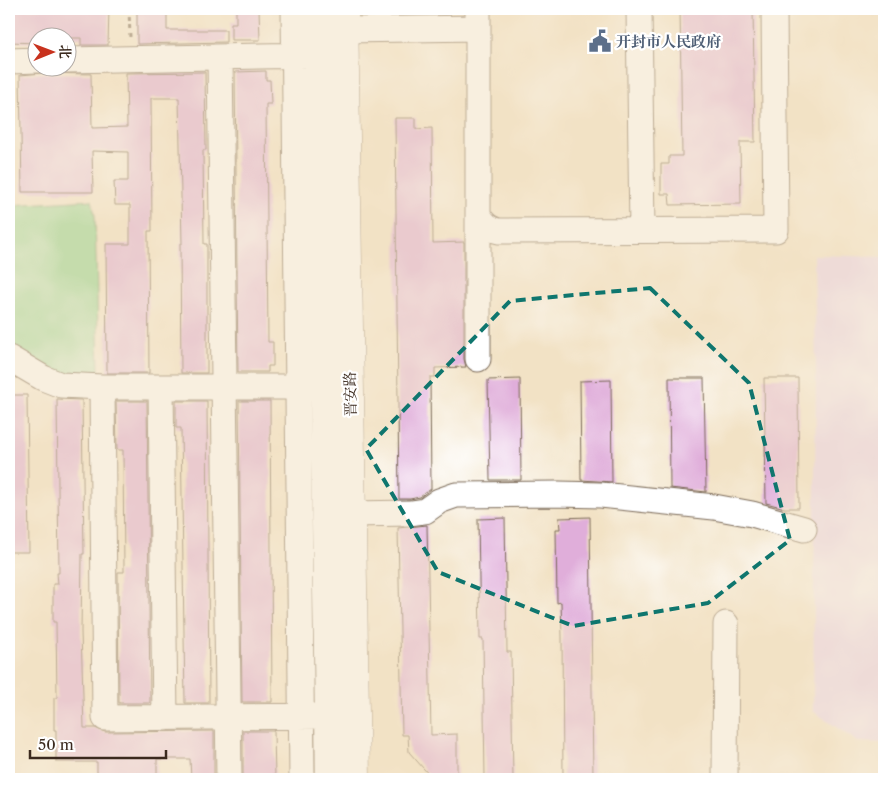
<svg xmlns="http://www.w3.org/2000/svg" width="893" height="788" viewBox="0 0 893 788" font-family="'Libre Caslon Text','Noto Serif SC',serif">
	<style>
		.built { fill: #e8d2ee }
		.green { fill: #8ed58f; stroke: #648056 }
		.building { fill: #e0aeda }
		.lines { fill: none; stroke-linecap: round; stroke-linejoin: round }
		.minor-casing { stroke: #7b6a58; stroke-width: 27 }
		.major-casing { stroke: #7b6a58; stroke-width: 29 }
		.path { stroke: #7b6a58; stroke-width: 3; stroke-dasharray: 4 4; stroke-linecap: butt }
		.minor { stroke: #fff; stroke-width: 25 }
		.major { stroke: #fff; stroke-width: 28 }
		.marked { fill: none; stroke: #0f766e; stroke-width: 4; stroke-dasharray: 10 6; stroke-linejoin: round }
		.labels { text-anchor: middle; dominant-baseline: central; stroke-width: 4.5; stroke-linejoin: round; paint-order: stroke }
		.service-label { font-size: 15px; font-weight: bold; fill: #4e5e75; stroke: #fff; text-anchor: start }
		.street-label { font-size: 15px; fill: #3b2a1e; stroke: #fff }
	</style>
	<rect width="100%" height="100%" fill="#fff"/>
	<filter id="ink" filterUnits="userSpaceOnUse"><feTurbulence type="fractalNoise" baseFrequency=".02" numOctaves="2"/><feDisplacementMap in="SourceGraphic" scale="10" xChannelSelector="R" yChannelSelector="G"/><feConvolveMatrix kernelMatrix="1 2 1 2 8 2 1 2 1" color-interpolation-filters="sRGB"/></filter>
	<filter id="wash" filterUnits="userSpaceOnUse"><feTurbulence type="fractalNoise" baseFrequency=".0096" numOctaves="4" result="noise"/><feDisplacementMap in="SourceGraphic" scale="20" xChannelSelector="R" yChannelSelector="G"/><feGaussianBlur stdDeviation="1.12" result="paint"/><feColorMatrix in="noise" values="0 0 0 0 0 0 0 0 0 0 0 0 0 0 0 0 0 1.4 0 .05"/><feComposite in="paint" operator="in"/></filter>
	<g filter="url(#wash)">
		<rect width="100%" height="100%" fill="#f2e2c5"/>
		<path class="built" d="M814,255L884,257V743L858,742L813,711L816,373Z"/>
		<path class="green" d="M92,200L95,216L99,372L94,376L64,377L9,347V205Z"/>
		<g id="blocks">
			<path class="building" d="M9,9H109L108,45H81V38H38V43L9,42Z
				M137,9H167V30H226V42L137,44Z
				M236,9H259L260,40H231V23H236Z
				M680,9H753L755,142H740L741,204L670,205L669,194H661V164H669V156H682Z
				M266,71V80H270L271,104H266L268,342H273V366H268V372H238L235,72Z
				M205,72L206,150H203L204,244H207V373H181L180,244H182L179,98H151L152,231H148L149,373H107L106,244H130V205H115L114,181H128V152L92,151L93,192H22L20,75L43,73L91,74L92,128L127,127L126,73Z
				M395,118H416V129L432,128L433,243L464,242V359L466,367L435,368V377H430L431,489L420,497L410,499H399Z
				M669,378H704L706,492L670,488Z
				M764,378H798L799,508H785L766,503Z
				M520,379L521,480H490L488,380Z
				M611,380L612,482L581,480L580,381Z
				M9,395H27L29,552H9Z
				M57,399L82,400L84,554H82L81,632L84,728H95L105,732L214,731V779H191L190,759H157V779H100V773H97V762H56V730H54V698H57L56,622H53V584H58L57,573H59Z
				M116,401H147L150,703H119L118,572H124L123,450H117Z
				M176,401H207L209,703H185L181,428H176Z
				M239,401H270L272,702H242Z
				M590,517L593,779H563L562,637L561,602L557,603L556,529H560L559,518Z
				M505,518L507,652H511L513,779H485L483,639H480L478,519Z
				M427,525L431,735L457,734V776L431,777L409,752L408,735H402L398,528Z
				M243,731H274L275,779H243Z"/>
		</g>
	</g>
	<g filter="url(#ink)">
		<use href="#blocks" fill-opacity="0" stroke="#7b6a58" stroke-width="1"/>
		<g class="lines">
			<defs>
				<path id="minor" d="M294,9L302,779
					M478,9V359
					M639,9L642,230
					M345,30L478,28
					M220,57L229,779
					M68,60L310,55
					M9,61L38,60
					M478,215C484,224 489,229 499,231L776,230L774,9
					M9,358L43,378L61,385L102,387H314
					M102,387L105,718L319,716
					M161,387L165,718
					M352,514L411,513L425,511L439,501L456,495L559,494L601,495L714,507L752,514L804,529
					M725,779L726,624"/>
				<path id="major" d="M318,9L330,779
					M344,9L356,779"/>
			</defs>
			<use href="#minor" class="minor-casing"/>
			<use href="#major" class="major-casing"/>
			<path class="path" d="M129,9L130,38"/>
			<use href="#minor" class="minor"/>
			<use href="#major" class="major"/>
		</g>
	</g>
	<path d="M0 0H893V788H0ZM650,288L749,383L790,540L708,603L573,626L438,572L366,449L510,301Z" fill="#f2e2c5" fill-opacity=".55" fill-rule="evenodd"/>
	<path class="marked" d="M650,288L749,383L790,540L708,603L573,626L438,572L366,449L510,301Z"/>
	<defs>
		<symbol id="civic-bare" viewBox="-9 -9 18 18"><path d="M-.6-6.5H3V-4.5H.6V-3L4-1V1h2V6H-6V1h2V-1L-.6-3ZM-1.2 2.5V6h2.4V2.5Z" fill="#5c6f8a" stroke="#fff" stroke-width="2.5" paint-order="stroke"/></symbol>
	</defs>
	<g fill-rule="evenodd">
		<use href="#civic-bare" x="584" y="25" width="32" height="32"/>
	</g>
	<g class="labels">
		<g class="service-label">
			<text x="616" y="41">开封市人民政府</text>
		</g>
		<g class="street-label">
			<text transform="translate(350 394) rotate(-91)">晋安路</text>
		</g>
	</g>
	<rect width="893" height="788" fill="none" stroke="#fff" stroke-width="30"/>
	<g transform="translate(52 52) rotate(89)"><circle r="24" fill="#ffffff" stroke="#b1aaa5"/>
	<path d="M0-4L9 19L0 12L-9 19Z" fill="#c8321e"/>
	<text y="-8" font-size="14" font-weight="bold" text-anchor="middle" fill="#3b2a1e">北</text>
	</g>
	<path d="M30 750v8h136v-8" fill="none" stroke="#3b2a1e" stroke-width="2.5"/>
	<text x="38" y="750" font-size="15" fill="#3b2a1e" stroke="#ffffff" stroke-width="4" paint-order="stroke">50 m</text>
</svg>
